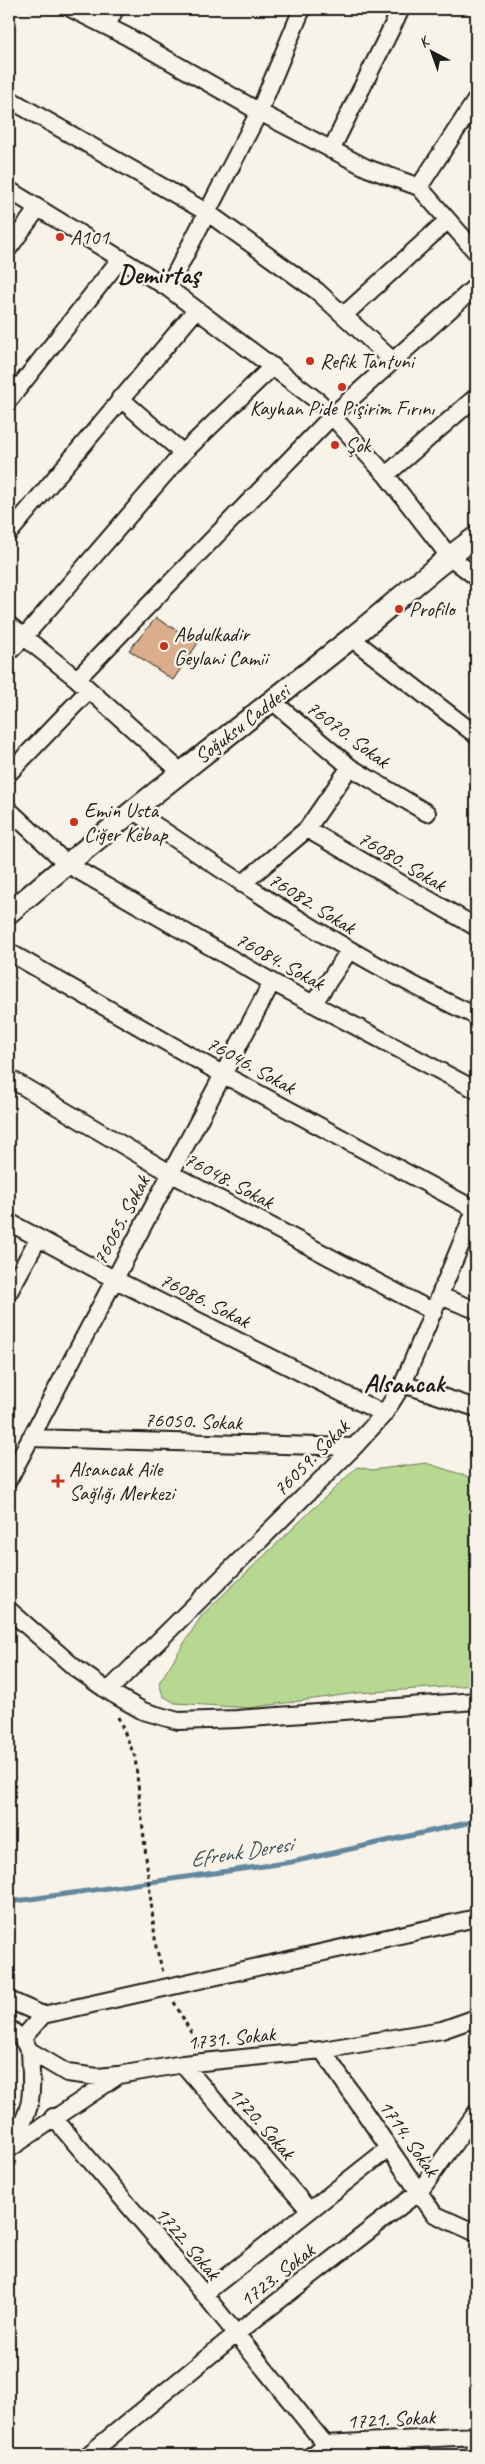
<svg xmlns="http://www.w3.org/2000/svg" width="485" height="2464" viewBox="0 0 485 2464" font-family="Caveat,sans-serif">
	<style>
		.green { fill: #b7d891; stroke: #6a7a56 }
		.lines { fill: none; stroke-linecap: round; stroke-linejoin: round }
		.stream { stroke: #64879e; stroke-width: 5 }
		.building { fill: #dbad8c; stroke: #1c1c1c }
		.minor-casing { stroke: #1c1c1c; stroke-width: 20 }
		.tertiary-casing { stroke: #1c1c1c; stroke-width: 24 }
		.path { stroke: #1c1c1c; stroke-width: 3; stroke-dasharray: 4 4; stroke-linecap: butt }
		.minor { stroke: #f7f3e8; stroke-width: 16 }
		.tertiary { stroke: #f7f3e8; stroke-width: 20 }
		.poi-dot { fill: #c8321e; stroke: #f7f3e8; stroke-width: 2 }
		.labels { text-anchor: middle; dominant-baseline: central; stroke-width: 5; stroke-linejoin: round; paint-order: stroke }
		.poi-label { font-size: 21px; fill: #1c1c1c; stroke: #f7f3e8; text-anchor: start }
		.street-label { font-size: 21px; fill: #1c1c1c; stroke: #f7f3e8 }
		.water-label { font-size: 22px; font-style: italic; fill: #40515d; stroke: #f7f3e8 }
		.district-label { font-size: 26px; font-weight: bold; fill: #1c1c1c; stroke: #f7f3e8 }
	</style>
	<rect width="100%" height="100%" fill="#f7f3e8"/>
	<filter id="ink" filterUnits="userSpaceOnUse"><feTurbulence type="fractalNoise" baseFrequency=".02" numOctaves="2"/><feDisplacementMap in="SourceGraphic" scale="10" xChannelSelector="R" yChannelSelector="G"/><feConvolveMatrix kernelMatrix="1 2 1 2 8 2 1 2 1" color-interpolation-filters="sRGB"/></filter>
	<g filter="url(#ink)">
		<path class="green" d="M426,1463L476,1479V1685L357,1693L249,1708L175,1703L163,1696L159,1683L202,1615L357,1467L372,1470Z"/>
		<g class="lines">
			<path class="stream" d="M9,1902L292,1862L476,1821"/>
		</g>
		<path class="building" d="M156,618L198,643L173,680L129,650Z"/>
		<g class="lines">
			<defs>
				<path id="minor" d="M72,9L126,36L265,115L367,168L419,187L476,252
					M107,26L115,9
					M9,99L208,213L317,291L392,360
					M331,150L401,9
					M419,187L476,100
					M9,190L168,288L319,402L386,475L449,556L476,577
					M9,248L38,208
					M168,288L259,112L302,9
					M344,315L448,220
					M120,398L183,453
					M9,400L121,258
					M386,475L476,397
					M9,533L196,310
					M9,625L77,679L181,772
					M351,638L476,735
					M9,652L24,637L183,453L273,366
					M77,679L332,416L476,286
					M271,700L350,767L427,813
					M9,773L89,690
					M9,810L67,864L272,982L476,1090
					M134,811C245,886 355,960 476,1016
					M307,829L476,927
					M242,884L307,829L350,767
					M9,952L222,1074L476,1210
					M313,1004L349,951
					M9,1078L170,1173L434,1312
					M9,1222L114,1279L384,1414
					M9,1292L38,1239
					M440,1296L476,1310
					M403,1384L476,1408
					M30,1438L354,1447
					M9,1479L272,982
					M9,1610L74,1667L108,1691L143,1711L178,1721L237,1719L476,1701
					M108,1691L354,1447L384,1414L403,1384L476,1208
					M9,2000L43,2015
					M9,2028L22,2039L30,2051L67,2073L98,2077L117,2075
					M22,2039L43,2015L476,1918
					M322,2050L434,2214L476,2233
					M183,2064L309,2210
					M53,2117L204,2294L325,2444
					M10,2144C35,2107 32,2094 30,2051
					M9,2149L119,2075L183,2064L322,2050L442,2030L476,2018
					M204,2294L389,2148
					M88,2455L236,2334L420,2191L476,2113
					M312,2455L325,2444L475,2436
					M474,2455L476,2432"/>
				<path id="tertiary" d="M9,913C120,818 236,730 350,639C393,605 432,568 476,537"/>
			</defs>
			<use href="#minor" class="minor-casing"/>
			<use href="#tertiary" class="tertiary-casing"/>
			<path class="path" d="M118,1717L135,1757L156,1947L163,1972
				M174,2002L199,2047"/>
			<use href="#minor" class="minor"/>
			<use href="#tertiary" class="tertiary"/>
		</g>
	</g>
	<g class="poi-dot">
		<circle cx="60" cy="237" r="5"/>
		<circle cx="310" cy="361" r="5"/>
		<circle cx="342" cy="387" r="5"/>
		<circle cx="335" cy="445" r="5"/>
		<circle cx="399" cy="609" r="5"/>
		<circle cx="164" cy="646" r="5"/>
		<circle cx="74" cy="822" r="5"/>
		<path d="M55.5 1473.5h5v5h5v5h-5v5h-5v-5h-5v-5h5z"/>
	</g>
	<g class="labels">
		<g class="poi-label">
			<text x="70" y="237">A101</text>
			<text x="320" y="361">Refik Tantuni</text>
			<text x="342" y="408" text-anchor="middle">Kayhan Pide Pişirim Fırını</text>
			<text x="345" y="445">Şok</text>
			<text x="409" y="609">Profilo</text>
			<text x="174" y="634">Abdulkadir<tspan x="174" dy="24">Geylani Camii</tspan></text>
			<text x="84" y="810">Emin Usta<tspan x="84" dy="24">Ciğer Kebap</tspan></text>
			<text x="69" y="1469">Alsancak Aile<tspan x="69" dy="24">Sağlığı Merkezi</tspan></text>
		</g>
		<g class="street-label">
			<text transform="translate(242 724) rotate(-38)">Soğuksu Caddesi</text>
			<text transform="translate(348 734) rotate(37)">76070. Sokak</text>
			<text transform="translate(402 861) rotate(31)">76080. Sokak</text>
			<text transform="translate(312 903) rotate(32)">76082. Sokak</text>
			<text transform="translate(280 961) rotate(29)">76084. Sokak</text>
			<text transform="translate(251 1065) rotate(29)">76046. Sokak</text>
			<text transform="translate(229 1180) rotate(28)">76048. Sokak</text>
			<text transform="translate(121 1220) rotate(-62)">76065. Sokak</text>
			<text transform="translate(205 1300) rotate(27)">76086. Sokak</text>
			<text transform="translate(193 1421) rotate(2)">76050. Sokak</text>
			<text transform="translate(311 1458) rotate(-45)">76059. Sokak</text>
			<text transform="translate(231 2038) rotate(-6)">1731. Sokak</text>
			<text transform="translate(262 2123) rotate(49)">1720. Sokak</text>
			<text transform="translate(409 2138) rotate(55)">1714. Sokak</text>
			<text transform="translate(188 2243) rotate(50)">1722. Sokak</text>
			<text transform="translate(277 2275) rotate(-38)">1723. Sokak</text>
			<text transform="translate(391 2419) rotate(-3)">1721. Sokak</text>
		</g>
		<g class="water-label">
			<text transform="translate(241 1852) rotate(-9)">Efrenk Deresi</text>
		</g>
		<g class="district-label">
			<text x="159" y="274">Demirtaş</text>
			<text x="404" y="1383">Alsancak</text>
		</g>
	</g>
	<rect width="485" height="2464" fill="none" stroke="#f7f3e8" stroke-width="30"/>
	<rect x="15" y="15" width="455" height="2434" fill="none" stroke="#1c1c1c" stroke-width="2" filter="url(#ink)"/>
	<g transform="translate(432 52) rotate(319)" stroke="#f7f3e8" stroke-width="4" paint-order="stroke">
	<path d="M0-4L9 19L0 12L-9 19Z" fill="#1c1c1c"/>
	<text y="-8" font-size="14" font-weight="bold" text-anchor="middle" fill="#1c1c1c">K</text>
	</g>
</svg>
